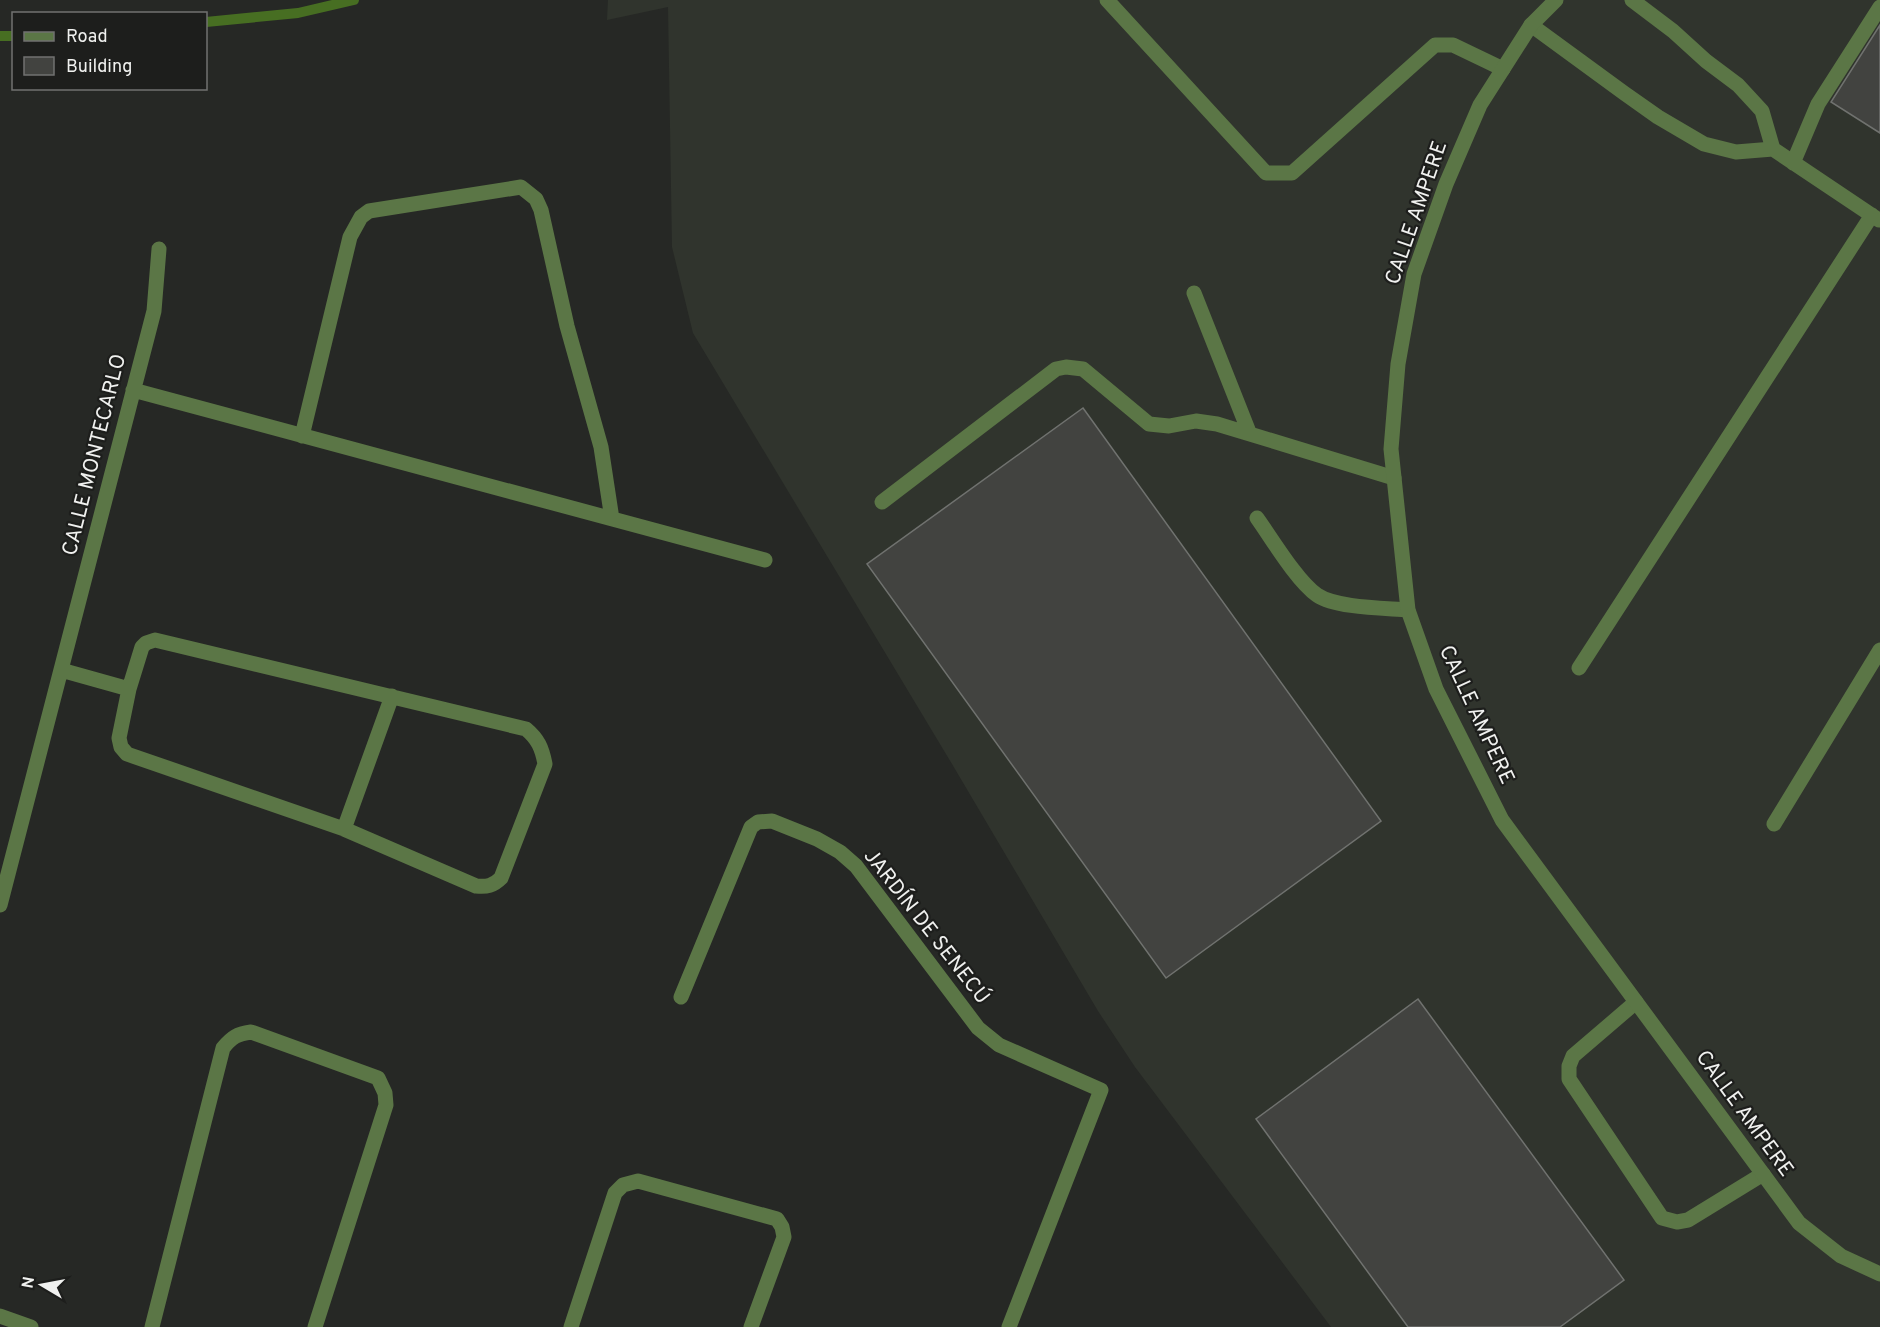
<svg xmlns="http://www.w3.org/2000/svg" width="1880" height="1327" viewBox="0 0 1880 1327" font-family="Overpass,sans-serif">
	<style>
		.built { fill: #30342d }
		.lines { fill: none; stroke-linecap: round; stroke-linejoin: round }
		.stream { stroke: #476e22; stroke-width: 10 }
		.building { fill: #424340; stroke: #70726f; stroke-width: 1.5 }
		.lane { stroke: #5b7646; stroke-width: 15 }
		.street { stroke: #5b7646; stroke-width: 15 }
		.labels { text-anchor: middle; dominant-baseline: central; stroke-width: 4.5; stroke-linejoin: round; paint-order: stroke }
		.street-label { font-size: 21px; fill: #f0f1ef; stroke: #1d1e1c }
	</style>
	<rect width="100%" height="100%" fill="#262825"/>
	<path class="built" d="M608,0H1880V1327H1331L1135,1067L1098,1011L952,764L693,333L672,247L668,7L607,20Z"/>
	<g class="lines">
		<path class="stream" d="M206,22L298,13L354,0
			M0,36H14"/>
	</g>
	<path class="building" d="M1880,25V133L1831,102Z
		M1083,408L1381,821L1166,978L867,564Z
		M1418,999L1624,1280L1560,1327H1408L1256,1119Z"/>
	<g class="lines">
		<path class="lane" d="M1107,0L1266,173H1292L1435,45H1453L1503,69
			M1632,0L1673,31L1706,61L1738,85L1762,111L1773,149
			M1531,25L1624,93L1658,117L1704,144L1736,152L1773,149L1879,220
			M1793,163L1818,104L1880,7
			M1194,293L1249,432
			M882,502L1056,369L1066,367L1083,369L1149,424L1169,426L1196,421L1217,424L1394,478
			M1257,518C1272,539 1297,581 1317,595C1336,608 1384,608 1408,610
			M1579,668L1872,215
			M1774,824L1880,650
			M1636,1002L1573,1056L1569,1066V1079L1662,1218L1677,1222L1688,1220L1763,1174"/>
		<path class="street" d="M1556,0L1531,25L1480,105L1446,184L1414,274L1398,364L1391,449L1408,610L1436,689L1502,820L1799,1223L1841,1256L1880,1274
			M133,390L765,560
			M302,436L350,237L361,217L369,211L521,187L536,199L541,210L567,326L601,447L612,519
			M155,640L526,729C538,739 542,748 545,764L501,878C493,886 487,887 476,886L344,829L127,754L121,747L119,738L129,689L142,647L146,643Z
			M61,670L129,689
			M344,829L392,696
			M0,905L154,311L159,249
			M681,997L751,827L758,822L772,821L817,839L840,852L856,866L978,1028L999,1045L1101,1090L1009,1327
			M0,1316L31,1327
			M152,1327L223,1048C232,1037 237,1034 251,1032L378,1078L385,1093L386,1105L315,1327
			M571,1327L615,1193L623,1185L638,1181L777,1219L782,1227L784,1237L751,1327"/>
	</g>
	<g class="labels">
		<g class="street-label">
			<text transform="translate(1417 213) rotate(-71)">CALLE AMPERE</text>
			<text transform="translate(95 455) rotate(-76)">CALLE MONTECARLO</text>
			<text transform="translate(1476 715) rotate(65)">CALLE AMPERE</text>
			<text transform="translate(926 927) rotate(52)">JARDÍN DE SENECÚ</text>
			<text transform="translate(1744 1114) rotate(54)">CALLE AMPERE</text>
		</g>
	</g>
	<rect x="12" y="12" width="195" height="78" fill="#1d1e1c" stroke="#717270" stroke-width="1.5"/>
	<rect x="24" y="32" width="30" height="9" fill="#5b7646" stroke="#717270" stroke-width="1.5"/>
	<text x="66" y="42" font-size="18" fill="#f0f1ef">Road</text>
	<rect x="24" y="57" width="30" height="18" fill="#424340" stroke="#717270" stroke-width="1.5"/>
	<text x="66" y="72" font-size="18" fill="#f0f1ef">Building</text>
	<g transform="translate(42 1285) rotate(280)" stroke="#1d1e1c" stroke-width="4.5" paint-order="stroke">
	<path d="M0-4.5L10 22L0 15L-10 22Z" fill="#f0f1ef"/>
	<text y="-9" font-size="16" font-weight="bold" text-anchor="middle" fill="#f0f1ef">N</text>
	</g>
</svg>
